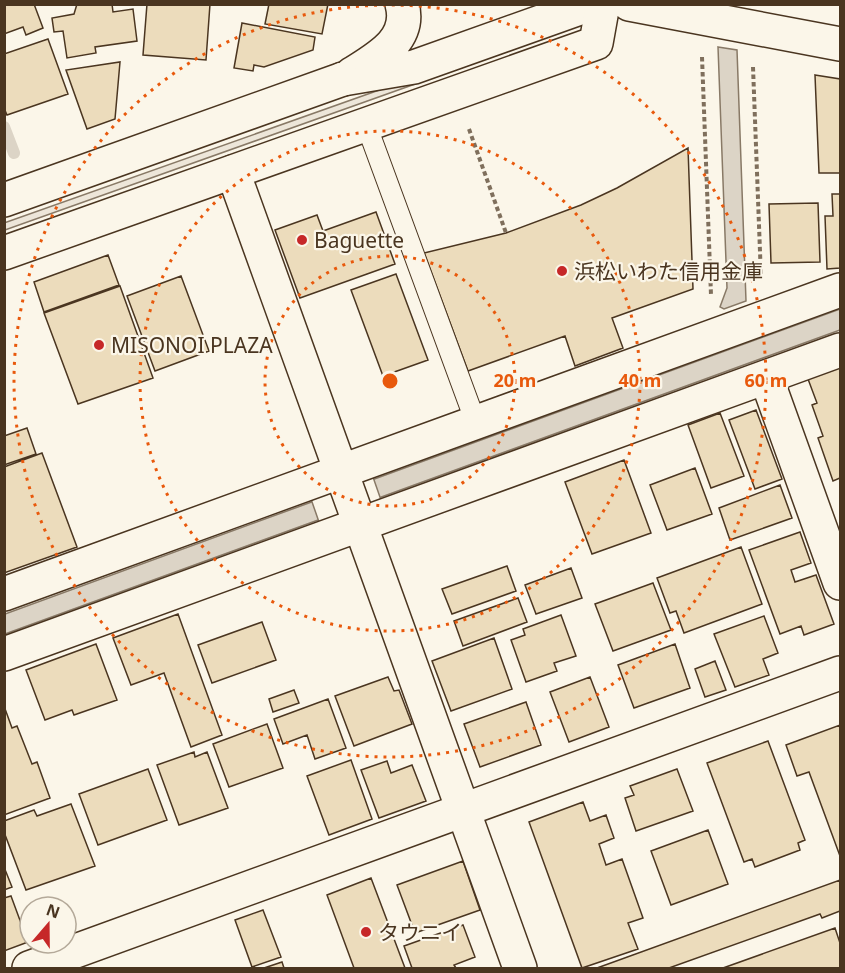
<svg xmlns="http://www.w3.org/2000/svg" width="845" height="973" viewBox="0 0 845 973" font-family="'Noto Sans','Noto Sans JP',sans-serif">
	<style>
		.green { fill: #ede6d9; stroke: #887966; stroke-width: 1.5 }
		.water { fill: #dcd4c6; stroke: #887966; stroke-width: 1.5 }
		.pier { fill: #fbf6e9; stroke: #887966; stroke-width: 1.5 }
		.lines { fill: none; stroke-linecap: round; stroke-linejoin: round }
		.stream { stroke: #dcd4c6; stroke-width: 12 }
		.building { fill: #ecdcbc; stroke: #4a3520; stroke-width: 1.5 }
		.service-casing { stroke: #4a3520; stroke-width: 22 }
		.minor-casing { stroke: #4a3520; stroke-width: 36 }
		.tertiary-casing { stroke: #4a3520; stroke-width: 36 }
		.path { stroke: #7f6f5c; stroke-width: 4; stroke-dasharray: 4.5 3; stroke-linecap: butt }
		.service { stroke: #fbf6e9; stroke-width: 20 }
		.minor { stroke: #fbf6e9; stroke-width: 33 }
		.tertiary { stroke: #fbf6e9; stroke-width: 33 }
		.ring { fill: none; stroke: #e8590c; stroke-width: 3; stroke-dasharray: 3 6 }
		.poi-dot { fill: #c62828; stroke: #fbf6e9; stroke-width: 2 }
		.labels { text-anchor: middle; dominant-baseline: central; stroke-width: 4.5; stroke-linejoin: round; paint-order: stroke }
		.poi-label { font-size: 21px; fill: #4a3520; stroke: #fbf6e9; text-anchor: start }
		.centre { fill: #e8590c; stroke: #fbf6e9; stroke-width: 3 }
		.ring-label { font-size: 18px; text-anchor: middle; font-weight: bold; fill: #e8590c; stroke: #fbf6e9; stroke-width: 4.5; stroke-linejoin: round; paint-order: stroke }
	</style>
	<rect width="100%" height="100%" fill="#fbf6e9"/>
	<path class="green" d="M430,72L432,78L5,230L4,223Z"/>
	<path class="water" d="M718,47L737,50L746,301L724,309L720,307L727,288Z
		M840,309V330L5,634V614Z"/>
	<path class="pier" d="M373,477L381,500L319,522L311,499Z"/>
	<g class="lines">
		<path class="stream" d="M4,127L14,153"/>
	</g>
	<path class="building" d="M4,4H34L43,28L26,35L23,27L4,34Z
		M77,4H112L113,12L133,9L137,41L95,47L96,53L67,58L63,31L54,32L52,18L74,14Z
		M147,4H210L206,60L143,55Z
		M269,4H328L322,34L265,24Z
		M242,23L315,37L313,50L264,67L254,65L253,71L234,68Z
		M48,39L68,94L7,115L4,108V54Z
		M120,62L115,119L87,129L66,70Z
		M815,75L840,79V173H819Z
		M688,148L693,289L612,318L623,348L575,366L565,336L468,371L424,253L506,233L581,205L617,188Z
		M832,194H840V268L827,269L825,216H833Z
		M818,203L820,262L771,263L769,204Z
		M376,212L395,264L300,298L275,230L317,215L323,231Z
		M108,255L119,285L44,312L34,282Z
		M396,274L428,360L383,376L351,290Z
		M181,276L209,351L155,371L127,296Z
		M120,286L153,378L78,404L44,313Z
		M840,367V478L833,481L818,438L823,436L812,405L817,403L808,379Z
		M756,410L782,479L755,489L729,420Z
		M720,413L744,476L711,488L688,425Z
		M27,428L36,454L4,465V436Z
		M42,453L77,547L4,573V467Z
		M624,460L651,533L592,554L565,482Z
		M695,468L712,514L667,530L650,485Z
		M780,485L792,518L730,540L719,508Z
		M800,532L811,563L791,570L795,582L816,575L834,624L804,635L801,626L780,634L749,550Z
		M741,547L762,604L684,633L676,611L670,613L657,578Z
		M507,566L516,591L452,614L442,589Z
		M571,568L582,598L536,614L525,585Z
		M653,583L671,630L613,651L595,604Z
		M518,598L527,622L463,646L454,621Z
		M178,614L222,735L191,747L164,673L131,685L113,638Z
		M561,615L576,656L554,663L557,671L526,682L511,640L525,635L523,629Z
		M764,616L778,653L763,659L769,675L735,687L714,634Z
		M262,622L276,660L212,683L198,645Z
		M494,638L512,689L451,711L432,661Z
		M96,644L117,700L74,715L72,710L45,720L26,670Z
		M675,644L690,688L634,708L618,665Z
		M715,661L726,690L705,697L695,669Z
		M388,677L394,691L399,690L412,724L354,746L335,696Z
		M590,677L609,727L569,742L550,692Z
		M294,690L299,703L273,712L269,699Z
		M328,699L346,748L315,759L307,735L283,744L274,719Z
		M526,702L541,745L480,767L464,724Z
		M4,706L12,728L17,726L32,764L37,762L50,798L4,815Z
		M267,724L283,768L229,787L213,744Z
		M840,725V856L809,772L797,776L786,745Z
		M768,741L805,840L798,843L800,850L755,867L752,859L744,862L707,763Z
		M194,752L195,757L207,752L228,808L179,825L157,765Z
		M351,760L372,819L329,835L307,776Z
		M387,761L391,773L412,765L426,801L379,818L361,770Z
		M148,769L167,820L98,845L79,794Z
		M677,769L693,811L636,831L625,798L634,795L630,786Z
		M583,802L590,821L606,815L614,838L599,844L606,865L622,859L643,918L628,923L638,949L582,968L529,822Z
		M71,804L95,866L26,890L4,832V821L34,810L37,816Z
		M708,830L728,884L671,905L651,851Z
		M463,861L480,910L415,933L397,885Z
		M4,867L12,887L4,890Z
		M371,878L405,968H354L327,895Z
		M840,880V911L822,918L820,914L669,968H597Z
		M11,896L28,942L4,951V898Z
		M263,910L281,957L252,967L235,920Z
		M463,925L475,957L454,965L456,968H412L404,946Z
		M835,928L840,943V968H723Z
		M282,962L284,968H264Z"/>
	<g class="lines">
		<defs>
			<path id="service" d="M366,124L476,423"/>
			<path id="minor" d="M352,74C377,58 412,40 402,4
				M343,79L414,67L591,4
				M233,172L520,968
				M766,377L840,583
				M4,594L840,290
				M4,654L840,350
				M29,968L840,673"/>
			<path id="tertiary" d="M629,4L840,44
				M4,200L343,79
				M4,253L596,43L603,4"/>
		</defs>
		<use href="#service" class="service-casing"/>
		<use href="#minor" class="minor-casing"/>
		<use href="#tertiary" class="tertiary-casing"/>
		<path class="path" d="M702,57L711,295
			M753,67L761,278
			M469,129L506,233"/>
		<use href="#service" class="service"/>
		<use href="#minor" class="minor"/>
		<use href="#tertiary" class="tertiary"/>
	</g>
	<g class="ring">
		<circle cx="390" cy="381" r="125"/>
		<circle cx="390" cy="381" r="250"/>
		<circle cx="390" cy="381" r="376"/>
	</g>
	<g class="poi-dot">
		<circle cx="302" cy="240" r="6"/>
		<circle cx="562" cy="271" r="6"/>
		<circle cx="99" cy="345" r="6"/>
		<circle cx="366" cy="932" r="6"/>
	</g>
	<g class="labels">
		<g class="poi-label">
			<text x="314" y="240">Baguette</text>
			<text x="574" y="271">浜松いわた信用金庫</text>
			<text x="111" y="345">MISONOI PLAZA</text>
			<text x="378" y="932">タウニイ</text>
		</g>
	</g>
	<circle cx="390" cy="381" r="9" class="centre"/>
	<g class="ring-label">
		<text x="515" y="387">20 m</text>
		<text x="640" y="387">40 m</text>
		<text x="766" y="387">60 m</text>
	</g>
	<rect width="845" height="973" fill="none" stroke="#4a3520" stroke-width="12"/>
	<g transform="translate(48 925) rotate(20)"><circle r="28" fill="#fbf6e9" stroke="#b4a999" stroke-width="1.5"/>
	<path d="M0-4.5L10 22L0 15L-10 22Z" fill="#c62828"/>
	<text y="-9" font-size="16" font-weight="bold" text-anchor="middle" fill="#4a3520">N</text>
	</g>
</svg>
